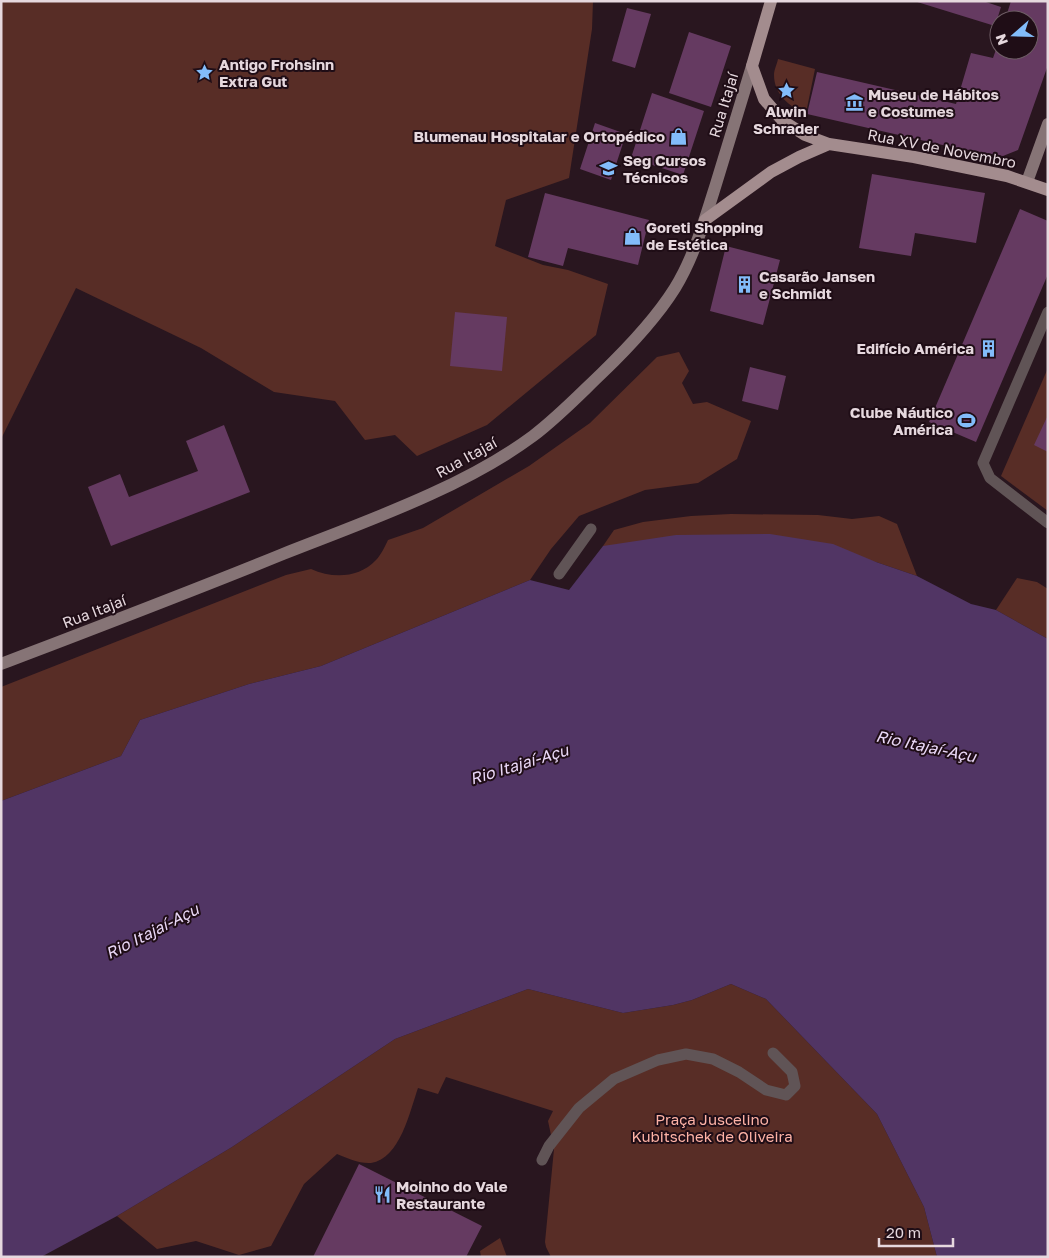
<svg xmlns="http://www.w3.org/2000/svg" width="1049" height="1258" viewBox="0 0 1049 1258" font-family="'Golos Text',sans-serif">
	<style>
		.green { fill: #582d26 }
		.water { fill: #513564 }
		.building { fill: #653a61 }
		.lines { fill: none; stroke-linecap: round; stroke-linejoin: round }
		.service { stroke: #605456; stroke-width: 11 }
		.secondary { stroke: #867476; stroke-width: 12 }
		.primary { stroke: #a38c8e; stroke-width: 12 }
		.labels { text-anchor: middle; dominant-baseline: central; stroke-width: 4; stroke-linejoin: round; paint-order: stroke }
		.poi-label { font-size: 15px; font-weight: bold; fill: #e6d8de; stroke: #1f0d16; text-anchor: start }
		.street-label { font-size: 15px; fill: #e6d8de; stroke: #1f0d16 }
		.park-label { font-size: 15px; fill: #feb3a6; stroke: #1f0d16 }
		.water-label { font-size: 16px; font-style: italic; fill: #ead8f7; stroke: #1f0d16 }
	</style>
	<rect width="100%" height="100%" fill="#29161f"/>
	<path class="green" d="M1,1H593L592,29L569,178L506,200L495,246L543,265L568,270L608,284L596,335L487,425L417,456L395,435L365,440L335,401L274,392L201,348L76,288L1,439Z
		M778,59L815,69L806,113C790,108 774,94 774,75C774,70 777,64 778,59Z
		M679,352L689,371L682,383L693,404L707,402L751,421L737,459L698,483L645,490L579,516L551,549L530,580L321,666L249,684L140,720L121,756L1,801V687L286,575L311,569C333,579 359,578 376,560C381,555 385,546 388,540L423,528L529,466L590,423L657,357Z
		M1048,368V511L1001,476Z
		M731,514L818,515L852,519L879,516L897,524L917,576L876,562L603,546L614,530L643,522L691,516Z
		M1017,578L1037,582L1048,589V639L996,610Z
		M731,984L766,999L877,1114L924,1207L937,1257H551L546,1247L545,1242L554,1149L548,1121L553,1111L446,1077L438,1094L418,1088C410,1111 400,1159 371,1163C360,1164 347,1158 337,1154L304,1184L271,1246L239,1255L196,1241L157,1249L117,1216L232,1147L395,1039L528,989L623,1013L673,1005L692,1000Z
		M500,1238L507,1257H481L480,1251Z"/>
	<path class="water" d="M770,534L833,544L876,562L917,576L971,604L996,610L1048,639V1257H937L924,1207L877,1114L766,999L731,984L692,1000L673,1005L623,1013L528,989L395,1039L232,1147L117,1216L41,1257H1V801L121,756L140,720L249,684L321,666L530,580L569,590L603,546L676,535Z"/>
	<path class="building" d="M914,1H983L1001,7L995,26Z
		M1011,1H1048V65L1018,150L1003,156L947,146L807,114L817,72L956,104L971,53L993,58L999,41V50H1029V20H1005Z
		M627,8L651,14L635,68L612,61Z
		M689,32L731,46L711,107L669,93Z
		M652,93L704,111L683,175L631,158Z
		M595,123L626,134L611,180L580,169Z
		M872,174L985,193L976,243L915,233L911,256L859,248Z
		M545,193L649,220L638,265L568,248L563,266L528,257Z
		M1020,209L1048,221V274L976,442L929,422Z
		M726,246L780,260L763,325L710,311Z
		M455,312L507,317L502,371L450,366Z
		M750,367L786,376L778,410L742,401Z
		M1048,415V452L1034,445Z
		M224,425L250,492L111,546L88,487L120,474L129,497L198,471L186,441Z
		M359,1164L482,1226L466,1257H313Z"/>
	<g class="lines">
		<path class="service" d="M1048,312L983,463L990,478L1048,523
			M559,574L591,529
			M542,1160L549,1146L579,1108L614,1079L658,1060L686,1054L713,1059L739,1072L766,1090L786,1095L795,1086L792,1072L773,1053"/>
		<path class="secondary" d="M1027,182L1048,124
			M1,664C95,628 190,592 283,554C364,522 463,488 533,436C558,417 579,395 601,374C628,348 655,320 675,288C694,257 705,219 716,184C728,144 740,105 752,66"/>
		<path class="primary" d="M771,1L752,66L764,99L783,121L805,135L829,144L914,157L1007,176L1048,190
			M705,220L771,172L799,157L829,144"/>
	</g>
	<defs>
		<symbol id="sight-bare" viewBox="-9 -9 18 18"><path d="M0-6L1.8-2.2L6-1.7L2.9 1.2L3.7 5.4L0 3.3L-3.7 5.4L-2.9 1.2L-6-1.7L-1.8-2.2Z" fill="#82bcfa" stroke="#1f0d16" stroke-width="2.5" paint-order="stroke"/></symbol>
		<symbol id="museum-bare" viewBox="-9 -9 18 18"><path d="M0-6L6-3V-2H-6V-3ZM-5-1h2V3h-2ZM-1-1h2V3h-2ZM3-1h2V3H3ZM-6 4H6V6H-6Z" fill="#82bcfa" stroke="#1f0d16" stroke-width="2.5" paint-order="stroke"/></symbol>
		<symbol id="shop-bare" viewBox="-9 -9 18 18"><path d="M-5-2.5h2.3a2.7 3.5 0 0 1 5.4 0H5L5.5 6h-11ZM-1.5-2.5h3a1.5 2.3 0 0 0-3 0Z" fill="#82bcfa" stroke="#1f0d16" stroke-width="2.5" paint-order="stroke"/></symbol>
		<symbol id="university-bare" viewBox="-9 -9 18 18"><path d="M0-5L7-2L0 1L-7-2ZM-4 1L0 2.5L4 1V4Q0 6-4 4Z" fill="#82bcfa" stroke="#1f0d16" stroke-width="2.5" paint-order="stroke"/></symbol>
		<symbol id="building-bare" viewBox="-9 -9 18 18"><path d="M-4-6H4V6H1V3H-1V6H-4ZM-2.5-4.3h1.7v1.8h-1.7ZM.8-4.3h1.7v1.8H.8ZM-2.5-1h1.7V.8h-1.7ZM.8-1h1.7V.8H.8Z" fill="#82bcfa" stroke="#1f0d16" stroke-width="2.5" paint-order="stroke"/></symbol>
		<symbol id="stadium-bare" viewBox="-9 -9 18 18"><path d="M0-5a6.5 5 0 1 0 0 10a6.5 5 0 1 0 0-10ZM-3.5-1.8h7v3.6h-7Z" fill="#82bcfa" stroke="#1f0d16" stroke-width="2.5" paint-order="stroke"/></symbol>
		<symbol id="restaurant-bare" viewBox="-9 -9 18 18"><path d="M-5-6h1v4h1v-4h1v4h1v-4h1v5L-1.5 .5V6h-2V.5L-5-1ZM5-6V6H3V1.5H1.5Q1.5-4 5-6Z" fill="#82bcfa" stroke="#1f0d16" stroke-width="2.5" paint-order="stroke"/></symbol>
	</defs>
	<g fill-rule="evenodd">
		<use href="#sight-bare" x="192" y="60" width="25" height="25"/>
		<use href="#sight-bare" x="774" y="78" width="25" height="25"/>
		<use href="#museum-bare" x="842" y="90" width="25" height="25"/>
		<use href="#shop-bare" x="666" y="124" width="25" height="25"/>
		<use href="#university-bare" x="596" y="156" width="25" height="25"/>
		<use href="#shop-bare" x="620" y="224" width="25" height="25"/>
		<use href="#building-bare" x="732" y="272" width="25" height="25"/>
		<use href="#building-bare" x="976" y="336" width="25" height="25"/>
		<use href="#stadium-bare" x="954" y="408" width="25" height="25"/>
		<use href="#restaurant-bare" x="370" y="1182" width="25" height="25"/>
	</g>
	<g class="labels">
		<g class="poi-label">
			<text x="219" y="64">Antigo Frohsinn<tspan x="219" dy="17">Extra Gut</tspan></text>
			<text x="868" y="94">Museu de Hábitos<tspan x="868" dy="17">e Costumes</tspan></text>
			<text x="786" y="111" text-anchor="middle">Alwin<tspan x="786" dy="17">Schrader</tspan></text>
			<text x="665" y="136" text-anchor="end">Blumenau Hospitalar e Ortopédico</text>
			<text x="623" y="160">Seg Cursos<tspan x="623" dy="17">Técnicos</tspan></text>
			<text x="646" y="227">Goreti Shopping<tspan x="646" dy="17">de Estética</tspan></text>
			<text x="759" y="276">Casarão Jansen<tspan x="759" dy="17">e Schmidt</tspan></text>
			<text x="974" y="348" text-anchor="end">Edifício América</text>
			<text x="953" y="412" text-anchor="end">Clube Náutico<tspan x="953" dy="17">América</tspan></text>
			<text x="396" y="1186">Moinho do Vale<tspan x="396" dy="17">Restaurante</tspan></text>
		</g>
		<g class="street-label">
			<text transform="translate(723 105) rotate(-73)">Rua Itajaí</text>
			<text transform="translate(942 148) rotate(11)">Rua XV de Novembro</text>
			<text transform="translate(466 457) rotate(-29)">Rua Itajaí</text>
			<text transform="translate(94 611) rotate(-21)">Rua Itajaí</text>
		</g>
		<g class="park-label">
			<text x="712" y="1119">Praça Juscelino<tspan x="712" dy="17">Kubitschek de Oliveira</tspan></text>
		</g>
		<g class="water-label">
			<text transform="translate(926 746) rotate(12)">Rio Itajaí-Açu</text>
			<text transform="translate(519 764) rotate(-17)">Rio Itajaí-Açu</text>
			<text transform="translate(152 931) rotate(-27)">Rio Itajaí-Açu</text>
		</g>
	</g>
	<rect width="1049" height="1258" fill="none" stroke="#e6d8de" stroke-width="5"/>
	<g transform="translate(1014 35) rotate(250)"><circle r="24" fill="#1f0d16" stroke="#6f5e66"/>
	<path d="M0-4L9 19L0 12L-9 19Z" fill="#82bcfa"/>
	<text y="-8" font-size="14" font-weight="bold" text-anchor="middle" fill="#e6d8de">N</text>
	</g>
	<path d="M879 1238v8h74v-8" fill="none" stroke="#e6d8de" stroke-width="2.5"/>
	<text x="886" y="1238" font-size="15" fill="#e6d8de" stroke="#1f0d16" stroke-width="4" paint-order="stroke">20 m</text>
</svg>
